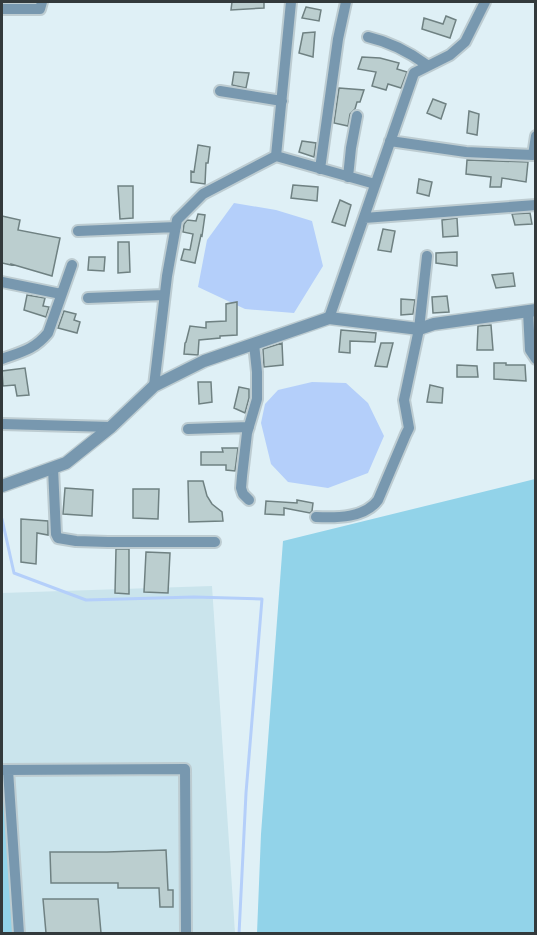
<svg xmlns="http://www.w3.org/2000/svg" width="537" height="935" viewBox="0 0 537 935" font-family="'Libre Baskerville',serif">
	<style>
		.built { fill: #cae4ec }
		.green { fill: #92d3e9 }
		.water { fill: #b4cffa }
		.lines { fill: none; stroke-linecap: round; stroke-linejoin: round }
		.stream { stroke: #b4cffa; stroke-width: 3 }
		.building { fill: #bbcecf; stroke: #6f8182; stroke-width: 1.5 }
		.minor-casing { stroke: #bdccd1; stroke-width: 14 }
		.tertiary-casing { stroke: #bdccd1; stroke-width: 15 }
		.minor { stroke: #7898af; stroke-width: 10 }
		.tertiary { stroke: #7898af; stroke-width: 12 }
	</style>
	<rect width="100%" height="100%" fill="#dff0f6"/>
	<path class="built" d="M212,586L235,933H2V593Z"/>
	<path class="green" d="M535,479V933H257L261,834L283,541Z
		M2,777L5,781L16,933H2Z"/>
	<path class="water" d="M234,203L276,210L312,221L323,266L294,313L245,309L198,287L207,240Z
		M312,382L346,383L368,403L384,436L368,473L328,488L288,482L271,464L261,423L265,404L278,390Z"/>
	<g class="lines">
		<path class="stream" d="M2,519L14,573L86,600L194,597L262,599L246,793L239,934"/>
	</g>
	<path class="building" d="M232,2H264V8L231,10Z
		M306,7L321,10L319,21L302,18Z
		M446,16L456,20L450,38L422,29L424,18L443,24Z
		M315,32L313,57L299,53L303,33Z
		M362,57L380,58L399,63L397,69L407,72L401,88L388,84L386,90L372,86L376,72L358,69Z
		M234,72L249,73L246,88L232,85Z
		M339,88L364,90L360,102H357L355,109L350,114L348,126L334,123Z
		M433,99L446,104L441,119L427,113Z
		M469,111L479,114L477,135L467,133Z
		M302,141L316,143L314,157L299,152Z
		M198,145L210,147L208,163H206L205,184L191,182V171L194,172Z
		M467,160L528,162L526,182L502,178L501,187H490L491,177L466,174Z
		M419,179L432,182L429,196L417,193Z
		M293,185L318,187L317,201L291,198Z
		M118,186H133V218L120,219Z
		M340,200L351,205L345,226L332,222Z
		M530,213L532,224L515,225L512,214Z
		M198,214L205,215L202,236L201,235L195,263L181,260L184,249L190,250L193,234L183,232L184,224L187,220L196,221Z
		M2,216L20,220L18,230L60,238L52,276L11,264V265L2,263Z
		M457,218L458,236L443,237L442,220Z
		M383,229L395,231L391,252L378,250Z
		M118,242H129L130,272L118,273Z
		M457,252V266L436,263V253Z
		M89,257H105L104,271L88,270Z
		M513,273L515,286L496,288L492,275Z
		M27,295L45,298L43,306L49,307L46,317L24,310Z
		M447,296L449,312L433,313L432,297Z
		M401,299L415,300L413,314L401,315Z
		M237,302V335L220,336V338L199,340L198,355L184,354L185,343L186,342L190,326L206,328V322L226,321V304Z
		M64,311L76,314L74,320L80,322L77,333L58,328Z
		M491,325L493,350H477L478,326Z
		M341,330L376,333L375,342L350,341V353L339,352Z
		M282,343L283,365L264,367L263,349Z
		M381,343H393L387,367L375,366Z
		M494,363H506V365H525L526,381L494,379Z
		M457,365L477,366L478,377H457Z
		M25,368L29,395L17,396L15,385L3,386L2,371Z
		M198,382H211L212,402L199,404Z
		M430,385L443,388L442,403L427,402Z
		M239,387L249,389V398L245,413L234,408Z
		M222,448H238L235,471L226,470V465H201V452H223Z
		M188,481H203L207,496L212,504L222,512L223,521L189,522Z
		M65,488L93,490L92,516L63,514Z
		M133,489H159L158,519L133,518Z
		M297,500L313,503L312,511L310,513L284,508V515L265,514L266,501L297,503Z
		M21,519L48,521V535L37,533L36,564L21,562Z
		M116,549H129V594L115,593Z
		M146,552L170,553L168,593L144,592Z
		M166,850L168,890H173V907H160L159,888H118V883H51L50,852H107Z
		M43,899H98L101,933H46Z"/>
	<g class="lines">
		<defs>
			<path id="minor" d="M291,2L276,156L375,184
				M2,9H40L42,2
				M368,37C390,42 409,52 427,65
				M220,91L282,101
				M390,141L466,152L533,155L536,136
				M320,169L338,39L346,2
				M348,177L351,148L357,116
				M364,218L536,205
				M78,231L176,227
				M2,282L61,294
				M88,298L164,295
				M528,311L530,350L536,359
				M329,318L414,73L450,55L465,42L485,2
				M2,359C21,352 34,350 48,333L72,265
				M154,386L167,276L177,220L203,194L276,156
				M2,424L111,427
				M188,429L249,427
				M53,468L56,534L58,538L76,541L108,542H215
				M249,500L243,494L241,488L242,476L247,433L257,399V372L254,344
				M316,517C337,518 365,518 378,500L406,434L409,428L404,400L419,329L427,256
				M2,770L185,769L186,934
				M8,770L19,934"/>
			<path id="tertiary" d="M2,486L66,463L111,427L154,386L204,361L329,318L419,329L434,324L536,310"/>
		</defs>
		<use href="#minor" class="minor-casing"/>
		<use href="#tertiary" class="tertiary-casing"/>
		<use href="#minor" class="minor"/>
		<use href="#tertiary" class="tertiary"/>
	</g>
	<rect width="537" height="935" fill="none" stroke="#333a3c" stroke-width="6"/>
</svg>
